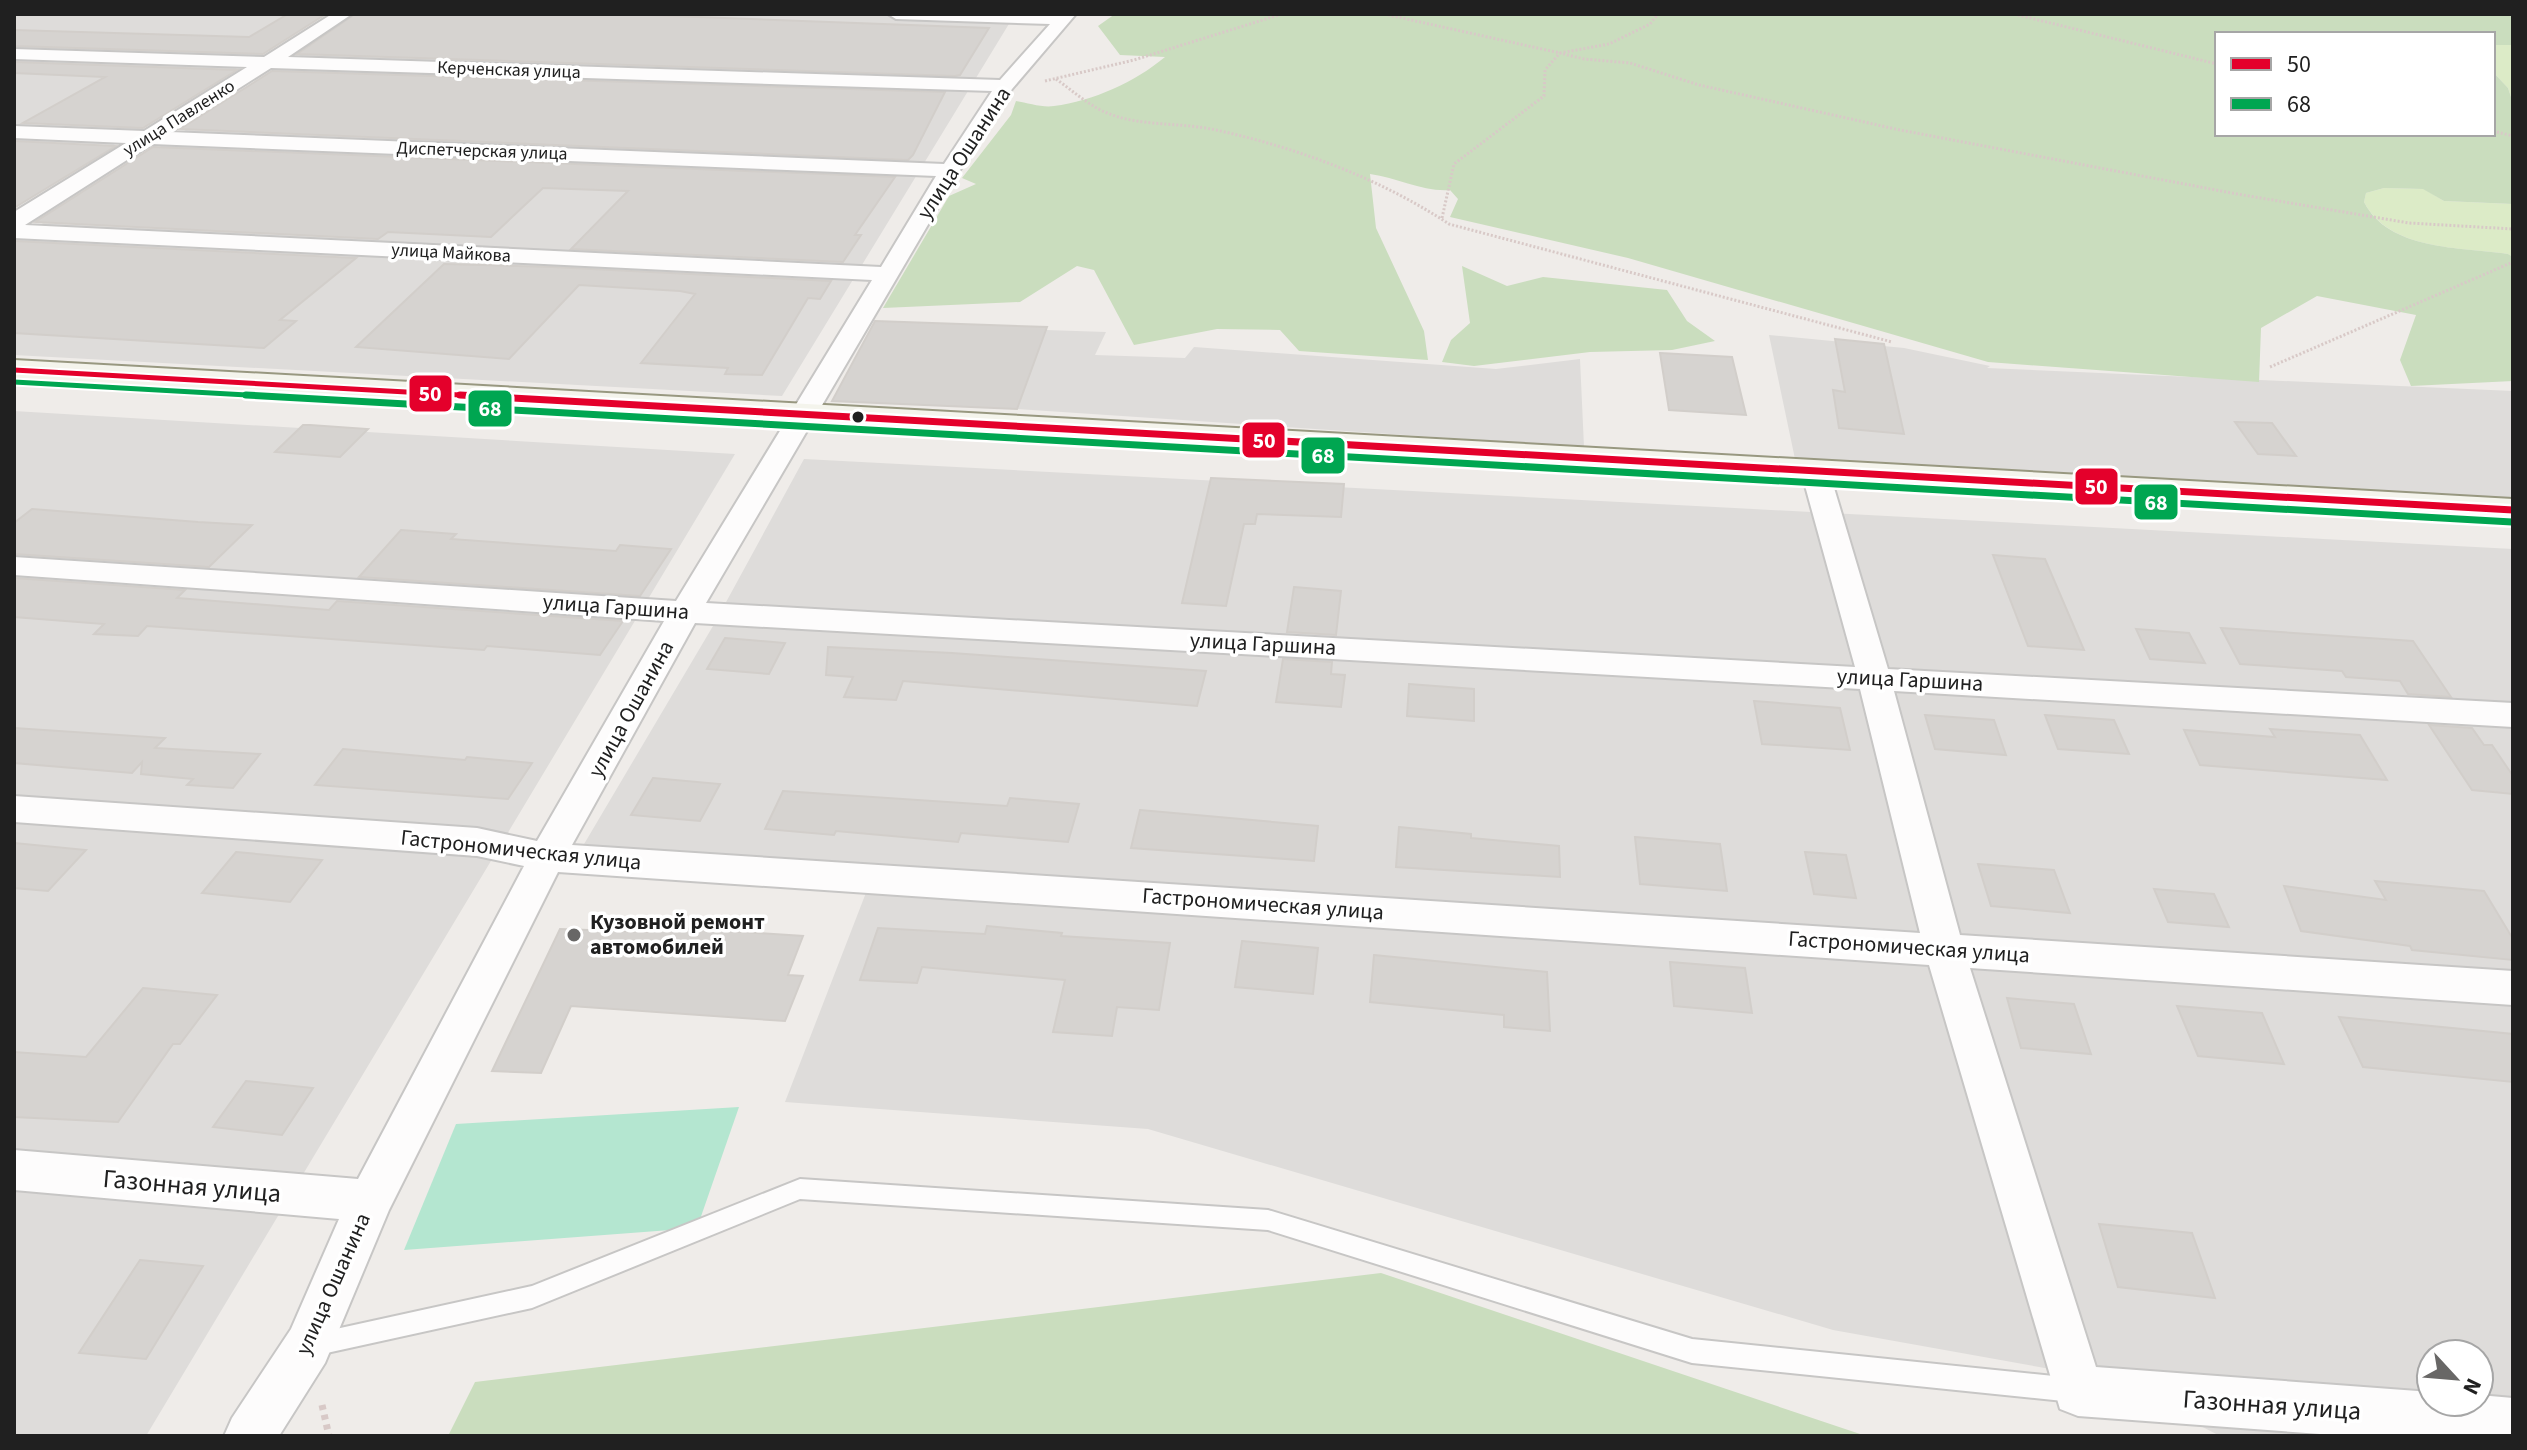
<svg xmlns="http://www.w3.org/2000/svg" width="2527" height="1450" viewBox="0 0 2527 1450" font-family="'Source Sans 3',sans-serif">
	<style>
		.residential { fill: #dedcda; fill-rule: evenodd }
		.grass { fill: #dcebc7 }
		.forest { fill: #caddbe }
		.pitch { fill: #b4e6d0 }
		.building { fill: #d6d3d0; stroke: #d2ceca; stroke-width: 2 }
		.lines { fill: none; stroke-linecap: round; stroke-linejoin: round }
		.lane-casing { stroke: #c7c6c5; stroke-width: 4 }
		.street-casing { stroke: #c7c6c5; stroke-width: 4 }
		.secondary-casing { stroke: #989880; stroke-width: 4 }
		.path-far1 { stroke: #d8c9c7; stroke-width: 3; stroke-dasharray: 2 2; stroke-linecap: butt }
		.path { stroke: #d8c9c7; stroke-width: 7; stroke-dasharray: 5 5; stroke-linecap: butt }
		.lane { fill: #fdfcfc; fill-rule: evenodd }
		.street { fill: #fdfcfc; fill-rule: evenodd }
		.secondary { fill: #f4f4ec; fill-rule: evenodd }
		.bus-1-far1-casing { stroke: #fff; stroke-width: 9 }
		.bus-1-casing { stroke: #fff; stroke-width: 12 }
		.bus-2-far1-casing { stroke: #fff; stroke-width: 9 }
		.bus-2-casing { stroke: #fff; stroke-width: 12 }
		.bus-1-far1 { stroke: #e4002b; stroke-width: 5 }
		.bus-1 { stroke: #e4002b; stroke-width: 7 }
		.bus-2-far1 { stroke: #00a651; stroke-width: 5 }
		.bus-2 { stroke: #00a651; stroke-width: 7 }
		.bus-dot { fill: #202020; stroke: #fff; stroke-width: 3 }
		.poi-dot { fill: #686766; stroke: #fff; stroke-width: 3 }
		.labels { text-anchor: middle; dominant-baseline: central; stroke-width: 7; stroke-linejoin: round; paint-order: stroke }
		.far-street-label { font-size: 18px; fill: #202020; stroke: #fff }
		.street-label { font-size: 22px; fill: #202020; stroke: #fff }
		.poi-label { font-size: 22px; font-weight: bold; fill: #202020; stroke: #fff; text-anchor: start }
		.near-street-label { font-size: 26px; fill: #202020; stroke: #fff }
		.line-badge { stroke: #fff; stroke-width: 3 }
		.badge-label { font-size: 22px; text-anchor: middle; font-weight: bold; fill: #fff }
	</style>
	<rect width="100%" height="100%" fill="#efece9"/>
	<path class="residential" d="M14,14H324L14,207Z
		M363,14H1015L782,396L14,355V242Z
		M1046,330L1106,332L1095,355L1185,358L1194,347L1496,369L1580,359L1584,447L1017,409Z
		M1769,335L1904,348L1990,366L1987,368L2513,391V503L1795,459Z
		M14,411L735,454L146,1436H14Z
		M804,459L2513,549V1436H2220L2112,1380L1833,1330L1148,1129L785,1102L874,872L577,856L713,626ZM2431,1354H2479V1402H2431Z"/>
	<path class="grass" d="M2493,45H2513V103L2508,88L2493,72Z
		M2384,188L2424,189L2444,201L2513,204V257L2508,254C2460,247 2390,251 2364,202L2366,193Z"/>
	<path class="forest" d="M1115,14H2513V45H2493V34H2217V134H2493V72L2508,88L2513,103V204L2444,201L2423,189L2384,188L2366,193L2364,202C2389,251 2461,247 2508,254L2513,257V381L2411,386L2400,360L2416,315L2317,296L2261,328L2259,382L1988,362L1628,258L1450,217L1458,199L1450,190C1423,192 1398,178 1370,174L1376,228L1424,331L1428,360L1299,351L1280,330L1217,329L1134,345L1094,270L1077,266L1020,302L883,308L949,196L976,184L962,178L1011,115L1016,101C1028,103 1043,108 1054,106C1093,101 1135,82 1165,57L1120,55L1098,26Z
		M1462,266L1507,286L1543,277L1667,290L1687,321L1715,341L1672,350L1590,352L1474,366L1442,362L1451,340L1470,323Z
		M1381,1273L1866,1436H448L475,1382Z"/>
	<path class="pitch" d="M739,1107L697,1228L404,1250L456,1124Z"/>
	<path class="building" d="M288,14H326L263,54L14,46V30L249,37Z
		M355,14H620L989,28L960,75L955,76L297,54Z
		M14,62L237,70L143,128L23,123L105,77L14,73Z
		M272,71L945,92L913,155L908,160L180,129Z
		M14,141L116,146L14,208Z
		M153,147L895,177L855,235H861L843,262L571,249L628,191L543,188L491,237L388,232L378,239L35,222Z
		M14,241L356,258L280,320L296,321L264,348L14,333Z
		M444,264L552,267L831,281L820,299L808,298L762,375L725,374L728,368L641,363L695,294L680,291L579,285L509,359L356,347Z
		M875,321L1047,327L1017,409L832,401Z
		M1835,339L1884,344L1904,434L1839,428L1833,390L1845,392Z
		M1660,353L1732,357L1746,415L1669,410Z
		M2235,422L2272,423L2296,456L2258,454Z
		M303,425H310L368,429L340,457L275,452Z
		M1211,478L1344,484L1341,517L1257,514L1255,524H1244L1226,606L1182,603Z
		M32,509L198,522L252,525L209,567L14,554V523Z
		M401,530L456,534L451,539L616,551L620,545L671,549L640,596L359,577Z
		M1993,555L2045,559L2084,650L2028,646Z
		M14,578L185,590L177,598L329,610L337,601L623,621L600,655L487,646L484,650L147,626L138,636L94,634L104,624L14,617Z
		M1294,587L1341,591L1336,635L1287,632Z
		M2221,628L2413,641L2451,697L2408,694L2400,681L2346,677L2342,671L2240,664Z
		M2136,629L2189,633L2205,663L2150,659Z
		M725,638L785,643L769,674L707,669Z
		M828,647L952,653L1206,671L1197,706L903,681L896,700L844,697L853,677L826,675Z
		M1283,659L1332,662L1331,674L1345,675L1341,707L1276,702Z
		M1409,684L1474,689V721L1407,716Z
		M1754,701L1840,708L1850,750L1762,744Z
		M1925,715L1994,720L2006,755L1935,749Z
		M2045,715L2114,720L2129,754L2058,749Z
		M2429,725L2472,728L2484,745H2492L2513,776V794L2472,790Z
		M14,728L165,738L155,748L260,754L233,788L187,785L193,779L141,774L142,762L132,773L14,763Z
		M2270,729L2360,735L2387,780L2200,765L2184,730L2275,737Z
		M343,749L465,760L467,757L532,763L508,799L315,785Z
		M653,778L720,784L700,821L631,815Z
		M783,791L1007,806L1010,798L1079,804L1068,842L961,833L958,842L836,831L834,835L765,829Z
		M1140,810L1318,826L1314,861L1131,848Z
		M1399,827L1471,834V838L1559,846L1560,877L1396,867Z
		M1635,837L1720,844L1727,891L1640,884Z
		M14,843L86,850L48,891L14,888Z
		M236,852L322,860L290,902L202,893Z
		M1805,852L1846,855L1856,898L1814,894Z
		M1978,864L2054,870L2070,913L1991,906Z
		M2375,881L2484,891L2513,939V960L2412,950L2410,946L2301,931L2284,886L2386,900Z
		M2154,889L2214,894L2229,927L2168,922Z
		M651,926L803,936L788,975L803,976L785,1021L571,1006L541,1073L492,1071L560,929L648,932Z
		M987,926L1062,933L1061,936L1170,943L1159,1010L1117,1007L1112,1036L1053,1032L1065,980L922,967L917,983L860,980L878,928L985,934Z
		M1242,941L1318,948L1313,994L1235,987Z
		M1374,955L1547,972L1550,1031L1504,1027V1015L1370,1002Z
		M1670,962L1745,968L1752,1013L1674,1006Z
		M143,988L217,995L180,1044H173L118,1122L14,1117V1052L86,1057Z
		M2007,998L2074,1004L2091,1054L2021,1048Z
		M2177,1006L2262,1013L2284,1064L2198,1056Z
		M2339,1017L2513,1034V1082L2363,1067Z
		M246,1081L313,1088L282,1135L213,1127Z
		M2099,1224L2192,1233L2215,1298L2118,1287Z
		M140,1260L203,1266L146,1359L79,1353Z"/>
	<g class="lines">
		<defs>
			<path id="lane" d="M800,1179L1268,1210L1692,1339L2073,1378L2081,1382L2085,1390L2081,1398L2073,1402L1692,1363L1268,1230L800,1199L532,1308L313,1356L305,1353L302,1345L305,1337L313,1334L532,1286Z"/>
			<path id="street" d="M332,14H352L288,57L1000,80L1050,24L896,19L888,14H1076L1012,89L960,170L706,603L1855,667L1801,471L1805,465L1815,463L1825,465L1829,471L1888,669L2513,703V727L1894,691L1960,935L2513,971V1005L1970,968L2096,1367L2431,1392V1402H2479V1395L2513,1398V1436H2347L2078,1416L2060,1409L1929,965L558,872L389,1210L325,1363L279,1436H224L232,1418L291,1329L339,1219L14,1190V1150L358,1179L524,866L477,856L14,822V796L477,828L537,841L664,621L14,575V557L676,601L872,280L14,238V212L126,143L14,138V126L144,131L247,67L14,59V49L264,57ZM271,68L992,91L944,164L170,132ZM152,144L936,176L881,267L25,225ZM695,623L1860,689L1920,933L572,845Z"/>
			<path id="secondary" d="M14,360L2513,499V521L14,380Z"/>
		</defs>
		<use href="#lane" class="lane-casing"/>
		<use href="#street" class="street-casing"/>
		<use href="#secondary" class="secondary-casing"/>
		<path class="path-far1" d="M1384,14L1560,53L1609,44L1650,24L1658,14
			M2014,14L2217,64
			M1056,79C1073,91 1088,105 1107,113C1141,127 1181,122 1216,130C1298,148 1379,178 1449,224L1892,342
			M1045,81L1134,60L1282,14
			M2493,131L2513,136
			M1442,218L1454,164L1544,96L1545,70L1560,53L1584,59L1630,63L1699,85L1900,130L2237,194L2409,223L2513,229
			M2270,367L2513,262"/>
		<path class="path" d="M322,1405L329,1436"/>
		<use href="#lane" class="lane"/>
		<use href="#street" class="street"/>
		<use href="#secondary" class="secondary"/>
		<defs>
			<path id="bus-1-far1" d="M14,370L496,397"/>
			<path id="bus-1" d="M460,395L2513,510"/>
			<path id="bus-2-far1" d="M14,382L281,397"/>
			<path id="bus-2" d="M246,395L2512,522"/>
		</defs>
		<use href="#bus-1-far1" class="bus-1-far1-casing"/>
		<use href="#bus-1" class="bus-1-casing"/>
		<use href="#bus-2-far1" class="bus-2-far1-casing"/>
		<use href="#bus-2" class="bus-2-casing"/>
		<use href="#bus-1-far1" class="bus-1-far1"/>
		<use href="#bus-1" class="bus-1"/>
		<use href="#bus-2-far1" class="bus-2-far1"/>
		<use href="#bus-2" class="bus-2"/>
	</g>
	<circle class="bus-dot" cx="858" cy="417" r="7"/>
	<circle class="poi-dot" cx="574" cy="935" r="8"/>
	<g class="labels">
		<g class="far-street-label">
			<text transform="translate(509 70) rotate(2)">Керченская улица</text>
			<text transform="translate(179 118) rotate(-32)">улица Павленко</text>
			<text transform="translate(482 151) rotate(2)">Диспетчерская улица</text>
			<text transform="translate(451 253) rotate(3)">улица Майкова</text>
		</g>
		<g class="street-label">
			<text transform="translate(964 153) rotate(-57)">улица Ошанина</text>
			<text transform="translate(616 607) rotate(4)">улица Гаршина</text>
			<text transform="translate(1263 644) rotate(3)">улица Гаршина</text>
			<text transform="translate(1910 680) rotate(3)">улица Гаршина</text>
			<text transform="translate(631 709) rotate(-61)">улица Ошанина</text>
			<text transform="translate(521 850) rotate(6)">Гастрономическая улица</text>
			<text transform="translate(1263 904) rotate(4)">Гастрономическая улица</text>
			<text transform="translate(1909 947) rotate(4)">Гастрономическая улица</text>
			<text transform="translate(333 1284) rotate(-66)">улица Ошанина</text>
		</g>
		<g class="poi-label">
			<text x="590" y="922">Кузовной ремонт<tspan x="590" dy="25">автомобилей</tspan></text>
		</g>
		<g class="near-street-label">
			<text transform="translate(192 1186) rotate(5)">Газонная улица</text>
			<text transform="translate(2272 1405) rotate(4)">Газонная улица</text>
		</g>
	</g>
	<g class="line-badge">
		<rect x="408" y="374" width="45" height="39" rx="8" fill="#e4002b"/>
		<rect x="467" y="389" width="46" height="39" rx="8" fill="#00a651"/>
		<rect x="1241" y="421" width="45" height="38" rx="8" fill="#e4002b"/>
		<rect x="1300" y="436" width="46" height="39" rx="8" fill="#00a651"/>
		<rect x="2074" y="467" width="45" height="39" rx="8" fill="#e4002b"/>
		<rect x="2133" y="483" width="46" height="38" rx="8" fill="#00a651"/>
	</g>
	<g class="badge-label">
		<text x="430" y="401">50</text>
		<text x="490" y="416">68</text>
		<text x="1264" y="448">50</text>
		<text x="1323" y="463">68</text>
		<text x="2096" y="494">50</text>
		<text x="2156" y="510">68</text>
	</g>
	<rect width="2527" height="1450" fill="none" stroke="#202020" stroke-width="32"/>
	<rect x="2215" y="32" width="280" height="104" fill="#ffffff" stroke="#a6a6a6" stroke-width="2"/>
	<rect x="2231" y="58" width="40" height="12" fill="#e4002b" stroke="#a6a6a6" stroke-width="2"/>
	<text x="2287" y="72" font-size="24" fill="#202020">50</text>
	<rect x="2231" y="98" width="40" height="12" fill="#00a651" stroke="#a6a6a6" stroke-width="2"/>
	<text x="2287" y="112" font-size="24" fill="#202020">68</text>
	<g transform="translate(2455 1378) rotate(116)"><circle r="38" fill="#ffffff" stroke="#a6a6a6" stroke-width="2"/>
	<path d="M0-6L14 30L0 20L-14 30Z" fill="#686766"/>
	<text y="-12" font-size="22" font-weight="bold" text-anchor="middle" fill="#202020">N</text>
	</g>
</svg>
